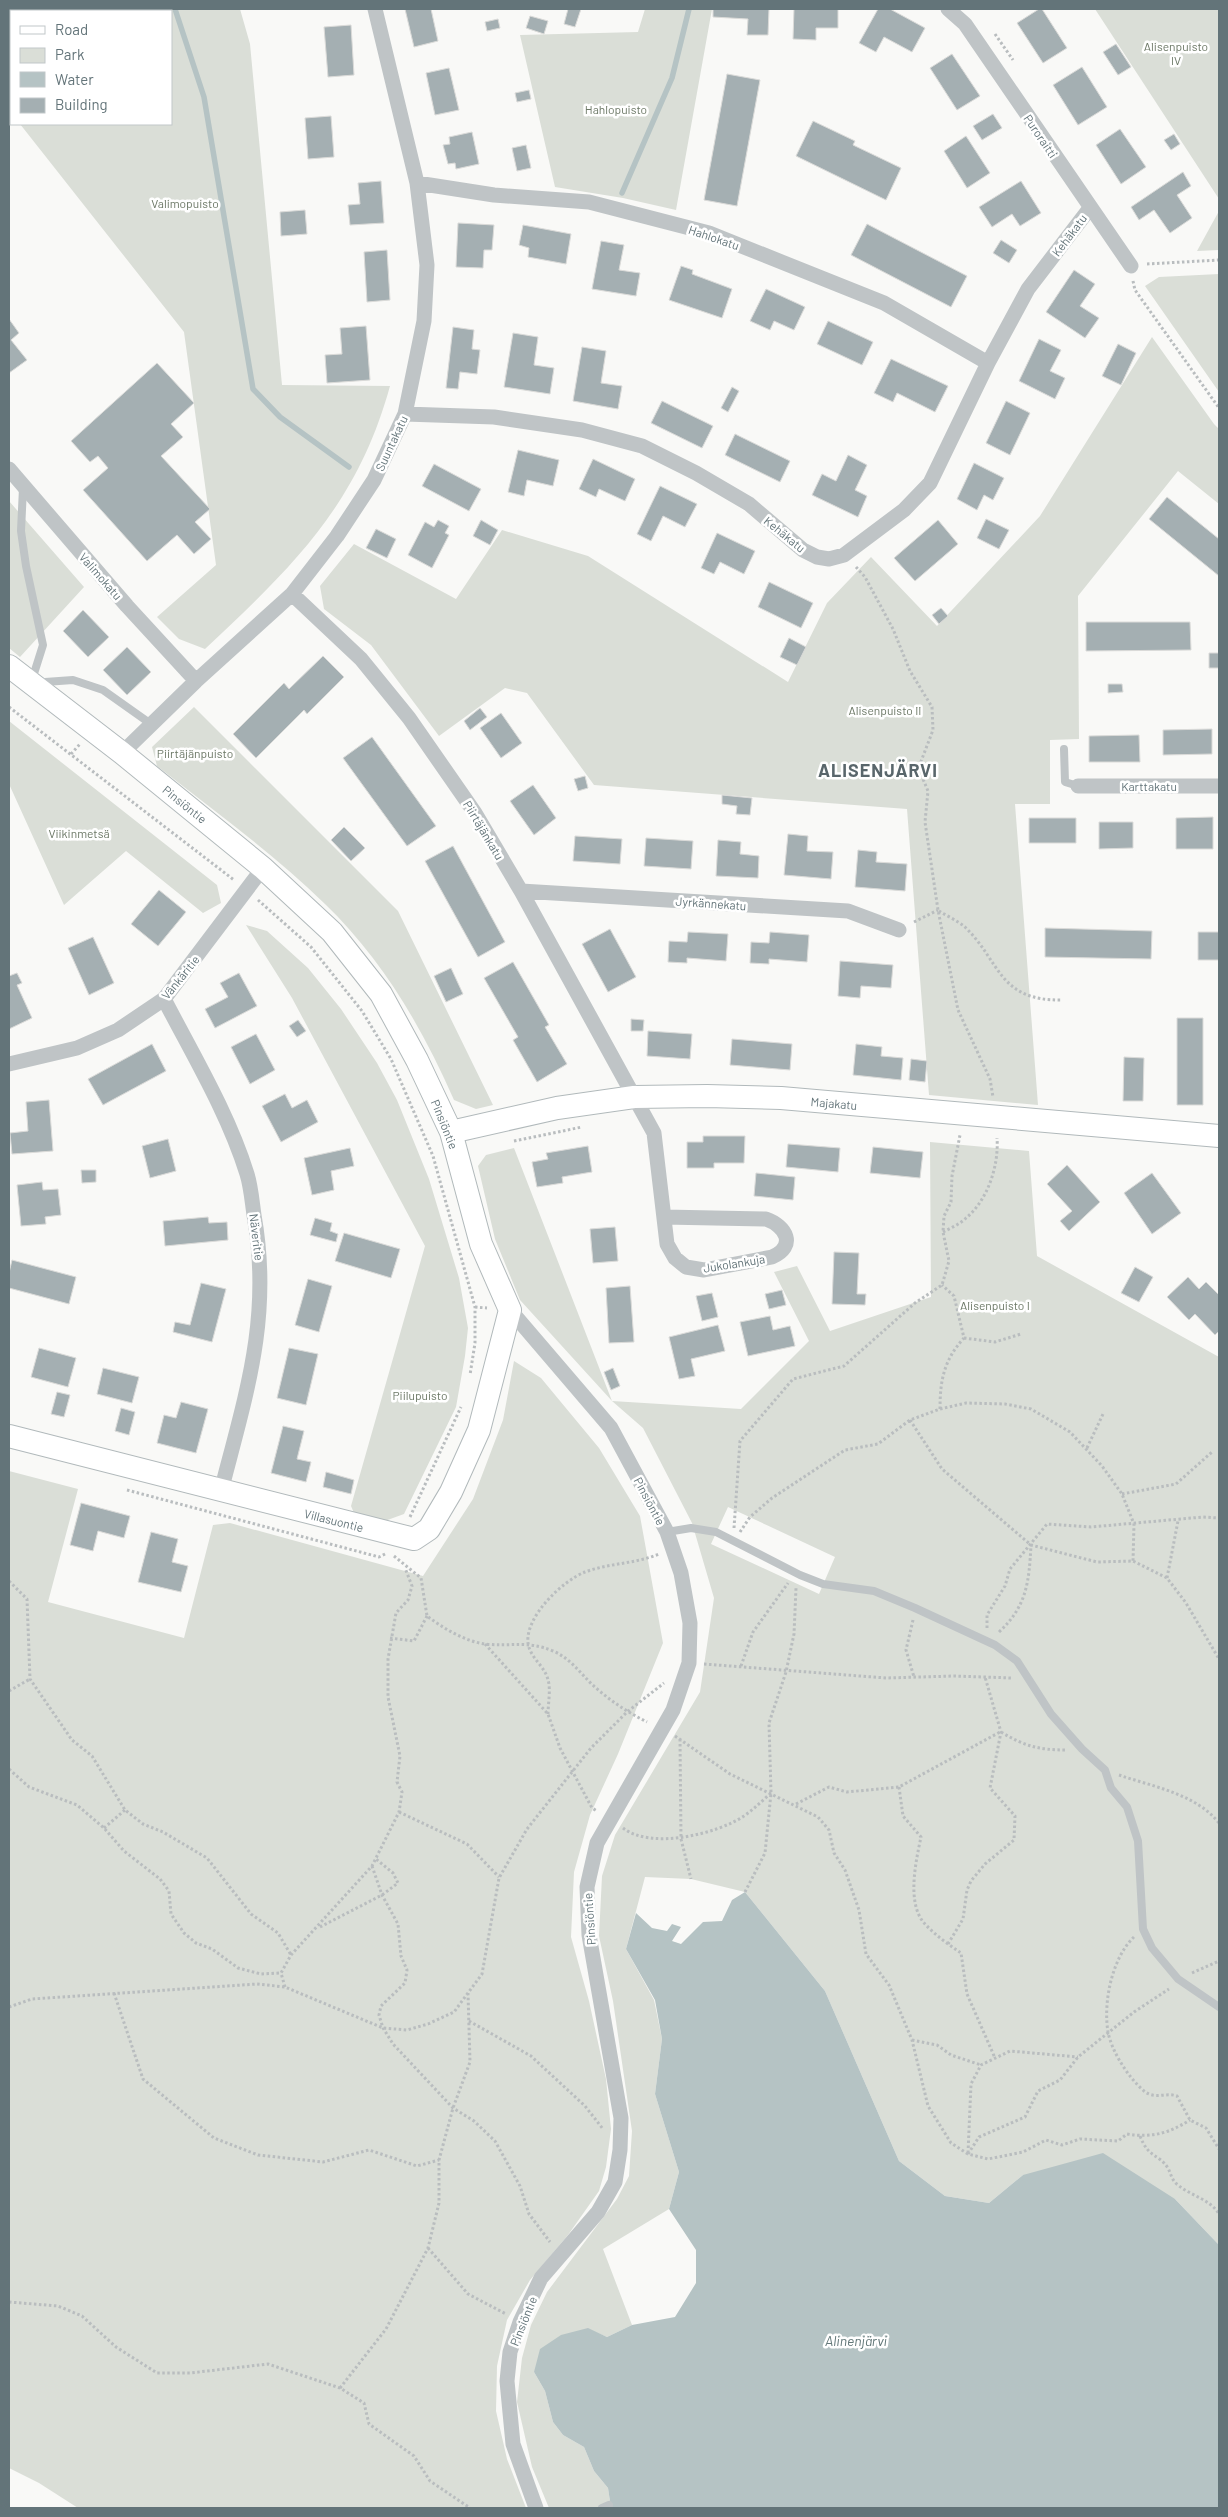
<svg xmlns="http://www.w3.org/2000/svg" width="1228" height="2517" viewBox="0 0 1228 2517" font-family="Barlow,sans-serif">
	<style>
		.green { fill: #daded7; fill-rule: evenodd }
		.water { fill: #b5c3c4 }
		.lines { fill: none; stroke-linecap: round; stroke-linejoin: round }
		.stream { stroke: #b5c3c4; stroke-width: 5.5 }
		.building { fill: #a4afb2; stroke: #dbdbd9 }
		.secondary-casing { stroke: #b1b9bb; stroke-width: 24 }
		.path { stroke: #b9bdbf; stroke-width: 3; stroke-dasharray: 2.5 2.5; stroke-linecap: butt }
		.lane { stroke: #bfc4c6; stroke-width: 8 }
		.street { stroke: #bfc4c6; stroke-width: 15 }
		.secondary { stroke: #fff; stroke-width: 22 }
		.labels { text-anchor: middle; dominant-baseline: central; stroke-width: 5; stroke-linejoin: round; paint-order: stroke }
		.park-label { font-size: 12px; fill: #6c7866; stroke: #fff }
		.street-label { font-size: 12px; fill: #637479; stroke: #fff }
		.water-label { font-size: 14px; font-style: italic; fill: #627778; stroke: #fff }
		.district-label { font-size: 18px; font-weight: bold; letter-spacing: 1px; fill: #59666b; stroke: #fff }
	</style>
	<rect width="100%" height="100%" fill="#f9f9f7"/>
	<path class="green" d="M9,9H240L250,44L282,385L390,386C357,506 292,567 205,649L179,639L157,617L216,565L184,332L20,124H171V11H11V112L9,109Z
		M645,9H712L676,210L623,198L555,187L520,35L638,32Z
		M1095,9H1219V199Z
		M1219,211V250L1197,251Z
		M1219,274V392L1145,286L1159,277Z
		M1152,337L1214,424L1219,429V504L1178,471L1078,596L1079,739L1050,740V804H1015L1038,1105L929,1095L907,809L594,785L527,693L505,688L439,736L371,645L324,609L320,586L354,544L456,599L502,530L588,556L788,682L827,603L871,557L937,626L1040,516Z
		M9,501L84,587L20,657L9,648Z
		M194,707L398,911L493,1105L476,1109L454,1100C422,1027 382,959 325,904C273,853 214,811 157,766L152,747Z
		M9,721L217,885L221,903L203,913L126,851L64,905L9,784Z
		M246,925L267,931L308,968L341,1009L377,1063L397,1100L429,1179L459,1278L468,1328L465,1356L456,1407L404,1514L382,1522L354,1513L351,1506L425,1246L292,998Z
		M930,1142L1029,1151L1037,1256L1219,1357V2245L1175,2199L1023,2175L989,2203L945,2196L899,2161L825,1991L745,1892L691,1879L645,1877L626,1949L654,2000L662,2039L655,2094L679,2172L669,2209L603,2249L632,2325L607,2337L588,2329L534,2372L545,2391L553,2422L563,2435L584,2447L594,2471L608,2488L611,2508H549L532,2467L517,2402L522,2358L531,2325L547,2292L617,2199L629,2176L632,2131L613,2001L599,1936L602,1876L615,1835L700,1692L714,1598L692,1523L643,1428L612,1401L520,1300L495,1239L478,1166L486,1155L514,1148L612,1401L741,1409L809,1341L774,1272L797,1266L830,1331L931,1297ZM728,1507L835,1557L819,1594L711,1544Z
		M514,1361L541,1378L599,1448L640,1516L663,1643L618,1754L590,1815L574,1872L571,1937L589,2001L606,2079L611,2129L606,2167L599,2191L568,2235L530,2280L507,2320L497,2366L496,2411L507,2459L526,2508H78L39,2483L9,2468V1471L78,1489L48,1602L184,1638L213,1525L230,1523L423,1576L473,1499L503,1420Z"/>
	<path class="water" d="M745,1892L825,1991L899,2161L945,2196L989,2203L1023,2175L1103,2153L1175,2199L1219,2245V2508H611L608,2488L594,2471L584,2447L563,2435L553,2422L545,2391L534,2372L540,2349L561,2335L588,2328L607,2337L632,2325L675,2317L696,2283V2250L669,2209L679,2172L655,2094L662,2039L655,2000L626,1949L636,1913L652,1928L667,1931L672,1924L681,1927L672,1941L681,1944L703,1922L722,1921L732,1900Z"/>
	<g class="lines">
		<path class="stream" d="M175,9L204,97L253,389L280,417L349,467
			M622,193L672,78L689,9"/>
	</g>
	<path class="building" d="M405,9H431L438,41L414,47Z
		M568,9H581L575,27L564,24Z
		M713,9H769L768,35H747L748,19L713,17Z
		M794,9H838V28H816V40L793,39Z
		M878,9H890L925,28L912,52L884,37L876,52L859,43Z
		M1039,9H1042L1067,48L1043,63L1017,23Z
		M530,16L548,21L544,34L526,28Z
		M498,19L500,28L487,31L485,22Z
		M351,25L354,75L328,77L324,27Z
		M1116,44L1131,67L1118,75L1103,52Z
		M952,54L980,96L957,110L930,68Z
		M1082,67L1107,107L1078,125L1053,85Z
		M449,68L459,110L435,115L426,73Z
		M727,74L760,80L737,206L704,200Z
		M529,90L531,99L517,102L515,93Z
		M993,114L1002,128L982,140L973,126Z
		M331,116L334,157L308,159L305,118Z
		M813,121L855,141L853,145L901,168L886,200L796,156Z
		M1120,129L1146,167L1121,184L1096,145Z
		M472,132L479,164L456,169L455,163L448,164L443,145L450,144L449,137Z
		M1174,134L1180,144L1171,150L1164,140Z
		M966,136L990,173L967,188L944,151Z
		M526,145L531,168L517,171L512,148Z
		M1183,172L1191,186L1177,195L1192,218L1170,233L1154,210L1139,220L1131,207Z
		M381,181L384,223L350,225L348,205L360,204L358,183Z
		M1021,181L1041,213L1020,226L1012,214L992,227L979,207Z
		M305,210L307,234L281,236L280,212Z
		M458,223L494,225L492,250H484L483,268L456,267Z
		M867,224L967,276L951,307L851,255Z
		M523,225L571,234L566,264L528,257L529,248L519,245Z
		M1001,240L1017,250L1009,263L993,253Z
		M601,241L624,245L619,270L640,273L636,296L592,289Z
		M387,250L390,300L367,302L364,252Z
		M681,266L693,270L692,274L732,289L722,318L669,300Z
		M1074,270L1095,284L1080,306L1099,318L1085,338L1046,312Z
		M766,289L805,307L794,330L774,321L770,330L750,321Z
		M9,319L19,333L11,340L27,360L9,373Z
		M828,321L873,342L862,365L817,344Z
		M366,326L370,380L327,383L325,355L342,354L340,328Z
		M453,327L474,330L472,349L480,350L477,374L460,372L458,389L446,388Z
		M513,333L538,337L534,365L554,368L550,394L504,387Z
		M1039,339L1061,350L1050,371L1065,378L1055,399L1019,381Z
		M1118,344L1136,353L1121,385L1102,376Z
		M582,347L606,351L601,383L622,386L618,409L573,401Z
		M891,359L948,386L935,412L897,393L893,402L874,393Z
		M157,363L194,403L171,424L183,437L161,456L210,509L195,522L211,539L194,554L177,535L147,561L83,490L108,468L98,456L90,462L71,441Z
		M732,387L739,391L728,412L721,408Z
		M662,401L713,426L702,448L651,423Z
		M1006,401L1030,413L1010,455L986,443Z
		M735,434L790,461L780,482L725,455Z
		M518,450L559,460L553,486L527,480L524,496L508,492Z
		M848,455L867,465L855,490L867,496L858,517L812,495L822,474L836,481Z
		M593,459L635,479L625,501L599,489L596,497L579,489Z
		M974,463L1004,478L993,500L984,495L977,510L957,499Z
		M434,464L481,489L469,511L422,486Z
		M660,486L697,504L685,527L663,516L651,541L637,534Z
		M1167,497L1219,539V576L1149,519Z
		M986,519L1009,530L999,549L977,538Z
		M438,520L449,526L445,533L449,535L432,568L408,555L425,522L434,527Z
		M481,520L498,530L490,545L473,536Z
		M938,520L958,544L915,581L894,558Z
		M376,529L396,539L387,558L366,548Z
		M717,533L755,551L744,574L720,562L714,574L701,568Z
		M769,582L813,603L801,628L758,607Z
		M941,608L948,616L939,624L932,615Z
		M83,610L109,637L88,657L63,631Z
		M1086,622H1190L1191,650L1086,651Z
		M789,638L806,647L797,665L780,657Z
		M127,647L151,672L127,695L103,670Z
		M1209,653H1219V668H1209Z
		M323,656L344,677L307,714L304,710L256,758L233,734L284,683L289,689Z
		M1108,684H1122L1123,692L1108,693Z
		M480,708L487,717L470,730L464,721Z
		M501,713L522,743L501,758L480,728Z
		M1212,729V754L1163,755V730Z
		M1139,735L1140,762H1089V736Z
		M372,737L436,826L407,846L343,758Z
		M585,776L588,788L578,791L574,779Z
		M533,785L556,818L534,835L510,801Z
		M722,795L752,798L750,815L736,814L737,806L722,804Z
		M1213,817V849H1176V818Z
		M1029,818H1076V843H1029Z
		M1099,822H1133V848L1099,849Z
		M344,827L365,848L351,861L331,840Z
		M788,834L808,836L807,851L833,852L831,879L784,875Z
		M575,836L622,839L620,864L573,861Z
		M646,838L693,841L691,869L644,866Z
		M718,840L741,842L740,854L759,856L758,878L716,876Z
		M453,846L505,942L478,957L425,861Z
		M858,850L877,852L876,862L907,864L905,891L855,887Z
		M159,890L186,912L158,946L131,924Z
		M1045,928L1152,931L1151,959L1045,957Z
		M610,929L636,977L608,992L582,944Z
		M688,932L728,934L726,961L687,958V963L668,962L669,941L687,942Z
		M770,932L809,935L807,962L769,959V964L750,963L751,942L769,943Z
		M1198,932H1219V960H1198Z
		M93,937L114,983L89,995L68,948Z
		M840,961L893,965L891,988L861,986L860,998L838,996Z
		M513,962L549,1025L545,1027L567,1064L537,1082L513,1040L518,1037L484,978Z
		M451,968L463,994L446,1002L434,976Z
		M17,973L22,983L17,985L32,1018L9,1029V976Z
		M239,973L257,1006L215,1028L205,1009L228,997L220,983Z
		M1177,1018H1203V1105H1177Z
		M631,1019L644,1020L643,1031H631Z
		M298,1020L306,1031L297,1037L289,1026Z
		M648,1031L692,1034L690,1059L647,1056Z
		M256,1034L275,1070L250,1084L231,1047Z
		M732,1039L792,1044L790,1070L730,1065Z
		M152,1044L166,1071L103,1105L88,1079Z
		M856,1044L882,1047L881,1056L903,1058L901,1080L853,1075Z
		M1124,1057L1144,1058L1143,1101H1123Z
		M911,1059L927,1061L925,1082L909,1080Z
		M285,1094L292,1108L307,1100L318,1122L281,1142L262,1106Z
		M49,1100L53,1151L12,1154L10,1133L28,1131L26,1102Z
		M703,1136H745L744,1163H714V1168H687V1142H703Z
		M168,1139L176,1171L150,1178L142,1146Z
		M788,1144L840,1148L838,1172L786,1167Z
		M588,1146L592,1172L562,1177L563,1183L537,1187L532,1162L548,1159L546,1153Z
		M873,1147L923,1152L920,1178L870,1173Z
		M350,1148L354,1166L331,1171L334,1190L312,1195L304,1158Z
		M1067,1165L1100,1202L1069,1231L1060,1221L1072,1211L1047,1184Z
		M81,1170H96V1182L82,1183Z
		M756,1173L795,1177L793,1200L754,1196Z
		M1152,1173L1181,1213L1152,1234L1124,1193Z
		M42,1182L43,1190L58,1189L61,1215L45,1217L46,1224L21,1226L17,1185Z
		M208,1217L209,1223L227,1222L228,1240L165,1246L163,1221Z
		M315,1218L332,1223L330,1231L338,1234L336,1242L310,1235Z
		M615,1227L618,1261L593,1263L590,1229Z
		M344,1233L400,1249L391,1278L335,1261Z
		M834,1252L859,1253L857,1294H866L865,1305L832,1304Z
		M12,1260L76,1277L69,1304L9,1288V1273Z
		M1135,1267L1153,1277L1139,1302L1121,1293Z
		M1188,1277L1199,1289L1206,1282L1219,1295V1331L1215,1335L1195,1314L1189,1320L1167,1297Z
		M308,1279L332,1286L319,1332L295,1325Z
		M201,1283L226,1289L212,1342L173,1332L175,1322L190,1325Z
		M630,1286L634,1342L609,1343L606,1288Z
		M782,1290L786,1305L769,1309L765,1294Z
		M712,1293L718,1317L702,1321L696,1296Z
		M770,1316L773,1330L790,1326L795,1346L748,1356L740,1322Z
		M718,1325L725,1351L691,1359L695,1376L679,1379L669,1337Z
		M39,1348L76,1358L68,1387L31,1377Z
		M289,1348L318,1354L306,1405L277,1398Z
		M103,1368L139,1377L132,1403L97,1394Z
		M613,1368L620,1386L611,1390L604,1372Z
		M57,1392L70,1395L64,1417L51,1414Z
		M181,1402L208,1409L196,1453L157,1443L164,1415L176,1418Z
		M121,1408L135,1412L129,1435L115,1431Z
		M283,1426L304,1431L297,1459L311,1462L306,1482L271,1473Z
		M326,1472L354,1480L351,1494L323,1487Z
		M81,1503L130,1516L124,1538L98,1531L93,1551L70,1545Z
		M151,1532L178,1539L172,1562L188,1566L181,1592L138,1582Z"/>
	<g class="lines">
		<defs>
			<path id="secondary" d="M9,666L122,753L263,868L332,932L381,994L417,1060L451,1132L481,1244L510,1310L479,1430L451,1492L429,1529L414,1539L9,1436
				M451,1132L557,1108L634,1097L707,1096L781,1098L1219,1136"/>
		</defs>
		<use href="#secondary" class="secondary-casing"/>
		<path class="path" d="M995,34L1013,60
			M1147,264L1219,260
			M1133,281L1135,290L1219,408
			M856,567L865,577L893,629L910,671L932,707L933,730L920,764L923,779L928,791L925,822L938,910L958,1010L990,1079L993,1097
			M9,707L234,880
			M71,754L80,744
			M258,900L311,947L362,1011L391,1059L433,1156L475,1307V1343L470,1375
			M939,911C947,916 958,921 965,927C1001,962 998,1001 1062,1000
			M914,922L938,910
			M514,1141L582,1127
			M943,1232C951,1228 960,1224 966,1218C988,1200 999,1165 997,1138
			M475,1307L487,1308
			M964,1338L995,1342L1021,1334
			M940,1409C940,1380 944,1360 964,1338L954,1296L942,1285
			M910,1420L942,1469L1031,1545L1097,1562L1133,1561L1167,1578L1186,1603L1219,1659
			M1087,1448L1103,1414
			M127,1490L379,1557L387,1553
			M1122,1494L1176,1484L1212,1452
			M410,1517L461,1407
			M734,1528L740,1441L793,1379L844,1366L915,1303L942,1285L949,1261L943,1232L944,1216L951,1202L952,1176L960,1135
			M740,1532L750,1517L772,1498L845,1450L878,1444L910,1420L940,1409L966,1403L1005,1404L1031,1409L1070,1432L1102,1466L1122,1494L1134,1524L1133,1561
			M394,1556L421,1578L427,1616C443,1628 464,1641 485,1644C510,1647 527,1640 553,1651C572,1659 582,1676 596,1688C612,1702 629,1713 647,1722
			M1167,1578L1178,1521
			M9,1581L27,1599L30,1679L72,1740L92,1756L125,1810L143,1824L163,1832L207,1858L251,1914L278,1933L291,1955
			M913,1620L906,1650L914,1677
			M987,1628V1615L1005,1586L1010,1569L1047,1524L1091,1527L1203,1517L1219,1518
			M999,1632C1027,1606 1029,1582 1031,1545
			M390,1638L414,1641L427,1616
			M485,1644L548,1714L560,1748L592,1808L597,1811
			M704,1664L886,1678L954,1676L1012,1678
			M741,1666L753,1632L788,1583
			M9,1691L30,1679
			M548,1714C548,1704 551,1689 548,1680C545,1666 530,1658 528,1643C525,1617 562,1581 585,1572C609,1563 635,1564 659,1554
			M1001,1732C1024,1746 1039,1750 1066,1750
			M675,1736L730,1774L818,1817L829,1830L834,1853L845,1870L859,1910L866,1954L889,1985L912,2040L928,2106L951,2143L968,2154L988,2159L1023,2152L1046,2140L1062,2145L1080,2139L1118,2141L1127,2134C1153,2138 1169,2133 1190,2120
			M680,1739L681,1839L691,1879
			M9,1769L29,1787L77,1805L104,1828L124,1851L160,1879L169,1891L171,1914L184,1933L196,1943L212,1949L238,1968L261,1974L281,1973
			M1119,1775C1154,1787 1196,1794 1219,1823
			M899,1787L903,1816L921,1837C916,1861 906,1904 925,1924C935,1935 949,1945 961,1953L967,1994L995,2058
			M796,1804L829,1787L847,1792L899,1787L1000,1732
			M399,1812L467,1844L499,1877
			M104,1828L125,1810
			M623,1828C651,1850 717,1834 744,1816C754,1809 762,1801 771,1793
			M372,1866L382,1895L398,1924L401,1956L407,1970L405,1983L381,2006L379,2015L383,2028L393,2044L453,2108L474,2121L495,2141L520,2186L529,2214L550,2242
			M745,1892L765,1853L771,1793L769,1723L786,1672L794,1634L796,1588
			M320,1927L382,1895L398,1883L393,1873L376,1859
			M1134,1937C1112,1958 1103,2002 1108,2032C1112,2052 1128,2077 1144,2091C1155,2100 1166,2092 1177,2096L1190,2120L1206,2128L1219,2149
			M948,1944L963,1919L967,1890L971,1881L985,1864L1014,1840L1015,1816L990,1788L1001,1732L985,1677
			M1192,1973L1219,1961
			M285,1987L281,1973L291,1955L372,1866L399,1812L402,1792L397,1782L400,1756L388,1697V1659L396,1613L408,1600L412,1586L405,1568
			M114,1993L143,2079L214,2138L258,2155L323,2162L369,2150L417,2166L439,2160
			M9,2007L32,1999L257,1984L285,1987L383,2028L407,2030L428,2024L454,2012L482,1974L499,1878L527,1829L591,1748L627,1712L664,1683
			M469,2021L531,2056L585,2106L603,2129
			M912,2040L937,2045L951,2055L981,2065
			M1140,2136C1149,2159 1158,2153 1168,2168C1171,2174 1172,2181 1178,2185C1191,2196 1210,2199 1219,2214
			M968,2153L971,2084L981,2065L1010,2051L1078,2057
			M968,2154L979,2137L1025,2117L1038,2091L1060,2080L1078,2057L1134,2012L1169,1989
			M428,2248L468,2294L506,2314
			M9,2302L58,2306L82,2316L116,2347L157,2373H190L268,2364L340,2388L364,2403L369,2424L414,2456L430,2481L470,2508
			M340,2388L386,2329L428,2248L439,2203V2160L453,2108L470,2062L468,1993"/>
		<path class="lane" d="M23,488L21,531L26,566L43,645L31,683L73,680L103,690L151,724
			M1064,749L1065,782L1078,786
			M667,1532L691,1528L716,1532L800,1575L823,1584L874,1591L915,1608L995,1645L1017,1661L1051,1714L1082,1749L1105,1770L1111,1788L1127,1807L1138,1841L1143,1929L1152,1948L1178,1979L1219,2007
			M602,2508L609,2505"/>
		<path class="street" d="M948,9L965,24L1131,266
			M417,183L494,195L589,202L709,233L884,303L988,363
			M405,414L494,417L582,430L642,446L696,473L749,504L803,550L817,557L829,559L844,555L904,510L930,483L988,363L1028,289L1090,208
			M9,469L127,606L196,681
			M292,594L361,659L409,718L475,813L521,891L654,1133L667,1244L675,1258L686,1267L704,1270L772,1257C797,1246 786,1226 766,1219L664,1217
			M122,753L196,681L292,594L337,536L374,480L405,414L424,321L427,265L417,183L375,9
			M1078,786H1219
			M521,891L848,911L899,930
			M164,999C193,1055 228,1113 247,1174C251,1187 252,1201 254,1215C272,1317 246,1394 221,1491
			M9,1064L77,1048L118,1030L164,999L263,868
			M510,1310L611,1428L667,1532L681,1573L690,1623L689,1663L673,1710L597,1843L587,1887L589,1935L621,2118L620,2150L615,2182L598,2212L541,2278L520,2322L510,2352L507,2381L513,2444L536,2508"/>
		<use href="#secondary" class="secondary"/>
	</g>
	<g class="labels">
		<g class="park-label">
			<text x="1176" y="46">Alisenpuisto<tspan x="1176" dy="14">IV</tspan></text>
			<text x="616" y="109">Hahlopuisto</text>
			<text x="185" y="203">Valimopuisto</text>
			<text x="885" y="710">Alisenpuisto II</text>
			<text x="195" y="753">Piirtäjänpuisto</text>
			<text x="79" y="833">Viikinmetsä</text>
			<text x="995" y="1305">Alisenpuisto I</text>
			<text x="420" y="1395">Piilupuisto</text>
		</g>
		<g class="street-label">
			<text transform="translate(1041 136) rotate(56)">Puroraitti</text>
			<text transform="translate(1069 235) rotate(-53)">Kehäkatu</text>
			<text transform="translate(714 237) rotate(19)">Hahlokatu</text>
			<text transform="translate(391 443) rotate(-65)">Suuntakatu</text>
			<text transform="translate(785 534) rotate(39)">Kehäkatu</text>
			<text transform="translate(101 576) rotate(49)">Valimokatu</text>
			<text x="1149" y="786">Karttakatu</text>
			<text transform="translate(185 804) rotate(39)">Pinsiöntie</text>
			<text transform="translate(484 830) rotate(59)">Piirtäjänkatu</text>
			<text transform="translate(711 903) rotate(4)">Jyrkännekatu</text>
			<text transform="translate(180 977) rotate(-51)">Vänkäritie</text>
			<text transform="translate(834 1103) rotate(5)">Majakatu</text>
			<text transform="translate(445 1124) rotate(68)">Pinsiöntie</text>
			<text transform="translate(257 1237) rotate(83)">Näveritie</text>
			<text transform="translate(734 1263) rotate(-9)">Jukolankuja</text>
			<text transform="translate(650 1501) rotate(62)">Pinsiöntie</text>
			<text transform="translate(334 1520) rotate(14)">Villasuontie</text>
			<text transform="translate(589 1919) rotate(-94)">Pinsiöntie</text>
			<text transform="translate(523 2321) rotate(-68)">Pinsiöntie</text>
		</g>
		<g class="water-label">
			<text x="856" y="2340">Alinenjärvi</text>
		</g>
		<g class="district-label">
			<text x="878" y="770">ALISENJÄRVI</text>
		</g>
	</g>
	<rect width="1228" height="2517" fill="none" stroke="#637479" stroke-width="20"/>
	<rect x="10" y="10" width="162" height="115" fill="#ffffff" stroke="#c1c7c9"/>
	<rect x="20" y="26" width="25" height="8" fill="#ffffff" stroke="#c1c7c9"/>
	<text x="55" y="35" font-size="15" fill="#637479">Road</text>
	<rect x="20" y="48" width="25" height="15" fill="#daded7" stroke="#c1c7c9"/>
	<text x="55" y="60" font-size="15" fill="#637479">Park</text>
	<rect x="20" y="72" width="25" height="15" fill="#b5c3c4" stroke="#c1c7c9"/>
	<text x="55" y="85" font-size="15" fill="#637479">Water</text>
	<rect x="20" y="98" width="25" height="15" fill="#a4afb2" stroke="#c1c7c9"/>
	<text x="55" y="110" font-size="15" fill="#637479">Building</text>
</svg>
